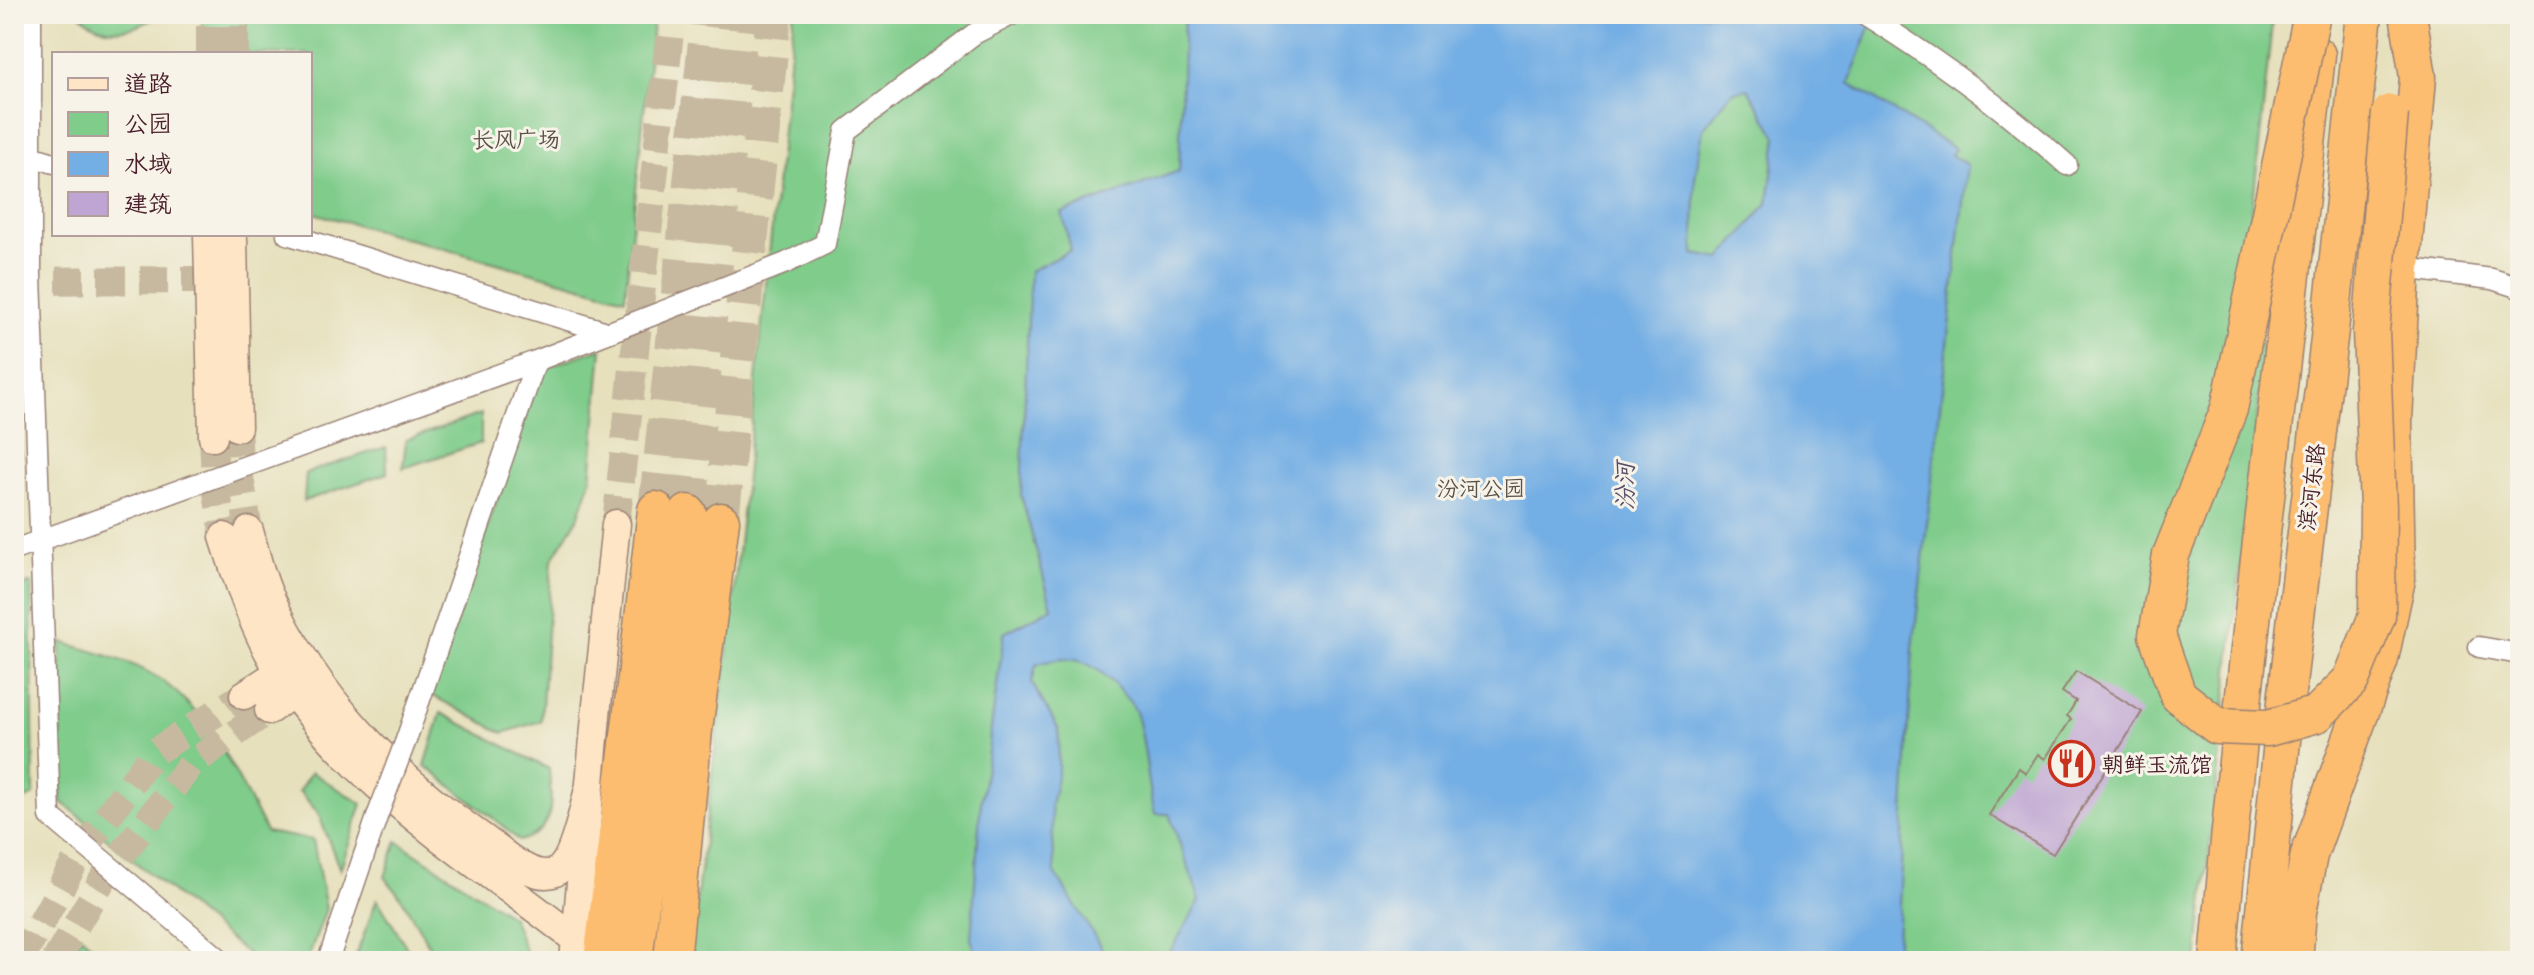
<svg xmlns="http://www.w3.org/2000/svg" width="2534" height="975" viewBox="0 0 2534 975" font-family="Delius,'LXGW WenKai TC',sans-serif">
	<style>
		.green { fill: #7fcc8b; stroke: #64765b; stroke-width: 2 }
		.water { fill: #73aee4; stroke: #5e6688; stroke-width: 2; fill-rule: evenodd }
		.building { fill: #bea5d3 }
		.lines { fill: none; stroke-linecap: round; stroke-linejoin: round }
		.secondary-tunnel { stroke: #c7b99f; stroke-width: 28; stroke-dasharray: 28 14; stroke-linecap: butt }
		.highway-tunnel { stroke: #c7b99f; stroke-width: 36; stroke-dasharray: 36 18; stroke-linecap: butt }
		.street-casing { stroke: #988074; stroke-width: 23 }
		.secondary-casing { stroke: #988074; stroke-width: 31 }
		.highway-casing { stroke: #988074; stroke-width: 39 }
		.street { stroke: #fff; stroke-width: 20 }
		.secondary { stroke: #fee5c5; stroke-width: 28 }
		.highway { stroke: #fcbd6f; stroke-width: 36 }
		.street-bridge-casing { stroke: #988074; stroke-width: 23; stroke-linecap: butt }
		.highway-bridge-casing { stroke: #988074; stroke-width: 39; stroke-linecap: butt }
		.street-bridge { stroke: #fff; stroke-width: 20 }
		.highway-bridge { stroke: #fcbd6f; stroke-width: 36 }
		.labels { text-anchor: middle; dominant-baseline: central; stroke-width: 6; stroke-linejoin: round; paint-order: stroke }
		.park-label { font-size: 22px; fill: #5a5348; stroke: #f7f3e8 }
		.street-label { font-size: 22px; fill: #4a1f2b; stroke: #f7f3e8 }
		.poi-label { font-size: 22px; fill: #4a1f2b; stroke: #f7f3e8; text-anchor: start }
		.water-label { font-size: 24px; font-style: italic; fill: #58516c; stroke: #f7f3e8 }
	</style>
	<rect width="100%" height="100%" fill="#f7f3e8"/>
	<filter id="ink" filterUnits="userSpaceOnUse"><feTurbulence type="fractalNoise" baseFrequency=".0125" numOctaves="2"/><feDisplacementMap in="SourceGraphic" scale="16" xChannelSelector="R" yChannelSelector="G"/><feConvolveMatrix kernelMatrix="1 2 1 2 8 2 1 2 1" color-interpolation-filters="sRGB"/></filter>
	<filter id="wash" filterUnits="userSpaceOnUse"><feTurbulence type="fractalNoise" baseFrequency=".006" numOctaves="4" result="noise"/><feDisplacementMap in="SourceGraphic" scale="32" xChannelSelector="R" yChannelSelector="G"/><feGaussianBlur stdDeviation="1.8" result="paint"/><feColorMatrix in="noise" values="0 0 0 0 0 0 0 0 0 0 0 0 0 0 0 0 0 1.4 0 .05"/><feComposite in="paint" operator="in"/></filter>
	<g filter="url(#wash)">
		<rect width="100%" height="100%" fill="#e6e0bc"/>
		<path class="green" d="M80,14H161C136,32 103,38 80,14Z
			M202,14H654L625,298L310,212V54H202Z
			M794,14H2273L2243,298L2264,354L2197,961H689L731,621Z
			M602,348L591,480L578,518L552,560L541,721L503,733L431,695L541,369Z
			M14,353L22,364L19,519L14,521Z
			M481,414V443L403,468L406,440Z
			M386,447L387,473L304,501L306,473Z
			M31,583L34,795L14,805V590Z
			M61,642C88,650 132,661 155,676C210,711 237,777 266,832L313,840L326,909L307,961H256L61,801Z
			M441,713L549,769C551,802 557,831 519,841L502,825L425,766Z
			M311,772L362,804L340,870L318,813L299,791Z
			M397,841L512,917L529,961H438L402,899L385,877Z
			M377,899L410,953L412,961H354Z
			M81,936L110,961H67Z"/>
		<path class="water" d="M1184,14H1875L1849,83L1955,149L1951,155L1967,165L1913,649L1896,961H1162L1172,949L1200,900L1169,814H1155C1146,780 1147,746 1136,712C1133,704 1126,698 1121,692C1096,663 1074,651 1036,665L1032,683L1059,730L1058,772L1051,806L1055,873L1095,937L1102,950L1103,961H979L971,939L980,810L1004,633L1052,608L1021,495L1030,271L1071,250L1062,213L1179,171ZM1748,89L1777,137L1768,203L1721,259L1694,254L1695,178L1703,129L1732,92Z"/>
		<g id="blocks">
			<path class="building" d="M2076,671L2142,712L2053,854L1989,815L2019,768L2026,773L2038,754L2045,759L2071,719L2067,716L2076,701L2062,692Z"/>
		</g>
	</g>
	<g filter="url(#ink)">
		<use href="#blocks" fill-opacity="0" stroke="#988074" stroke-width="2"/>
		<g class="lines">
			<path class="secondary-tunnel" d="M210,54V14
				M235,54V14
				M14,281L195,280
				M237,427L240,477L249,531
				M213,437L215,480L224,537
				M616,524L672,14
				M20,961L75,862L153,753L244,695
				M55,961L103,879L191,764L269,710"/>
			<path class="highway-tunnel" d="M656,510L709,14
				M688,513L742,14
				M721,521L774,14"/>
			<defs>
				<path id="street" d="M31,14V276L50,816L222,961
					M1864,14C1936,59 2004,108 2067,165
					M31,156L54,163
					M287,234L607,332
					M2402,268L2492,279L2520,288
					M14,550L536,361L786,263L825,244L846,131L974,34L1013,14
					M2479,647L2520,654
					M406,740L536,361
					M328,961L378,814"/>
				<path id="secondary" d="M208,236L213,437
					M233,239L237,427
					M249,531C255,552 260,575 269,595C317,700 391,774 484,839C501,851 531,880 553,873C574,866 584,806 590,785
					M224,537C239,584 254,630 280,672C352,788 472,857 576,940
					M244,695L294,663
					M269,710L311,681
					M574,961L597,705L616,524"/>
				<path id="highway" d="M602,961L656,510
					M634,961L688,513
					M672,961L694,730L721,521
					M2218,961C2244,658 2284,357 2317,55
					M2260,961L2286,701L2332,313L2364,14
					M2294,961L2298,912L2309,855L2380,659L2397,579L2394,420L2402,268L2418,77L2408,14"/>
			</defs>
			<use href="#street" class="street-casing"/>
			<use href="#secondary" class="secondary-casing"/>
			<use href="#highway" class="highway-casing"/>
			<use href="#street" class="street"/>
			<use href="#secondary" class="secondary"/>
			<use href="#highway" class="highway"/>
			<defs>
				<path id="street-bridge" d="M378,814L406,740"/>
				<path id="highway-bridge" d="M2312,14L2229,409L2171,555L2157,635L2178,695L2217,726L2268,728L2317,714L2351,680L2377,616L2378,508L2371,331L2390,113"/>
			</defs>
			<use href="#street-bridge" class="street-bridge-casing"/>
			<use href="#highway-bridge" class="highway-bridge-casing"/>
			<use href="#street-bridge" class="street-bridge"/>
			<use href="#highway-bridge" class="highway-bridge"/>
		</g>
	</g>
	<defs>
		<symbol id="restaurant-ring" viewBox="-11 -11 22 22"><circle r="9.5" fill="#f7f3e8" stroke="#c8321e" stroke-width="1.5"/><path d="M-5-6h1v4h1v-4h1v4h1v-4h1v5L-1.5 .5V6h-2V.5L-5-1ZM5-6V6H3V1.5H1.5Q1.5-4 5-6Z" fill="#c8321e"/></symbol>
	</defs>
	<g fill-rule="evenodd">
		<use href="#restaurant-ring" x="2046" y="738" width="51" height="51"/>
	</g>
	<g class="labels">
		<g class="park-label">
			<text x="516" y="139">长风广场</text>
			<text x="1481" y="488">汾河公园</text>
		</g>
		<g class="street-label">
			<text transform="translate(2311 487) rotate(-83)">滨河东路</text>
		</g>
		<g class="poi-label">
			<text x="2102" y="764">朝鲜玉流馆</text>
		</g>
		<g class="water-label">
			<text transform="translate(1624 486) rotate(-90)">汾河</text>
		</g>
	</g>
	<rect width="2534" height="975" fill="none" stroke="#f7f3e8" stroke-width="48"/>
	<rect x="52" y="52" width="260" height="184" fill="#f7f3e8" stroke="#b29e9c" stroke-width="2"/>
	<rect x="68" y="78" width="40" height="12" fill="#fee5c5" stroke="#b29e9c" stroke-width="2"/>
	<text x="124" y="92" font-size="24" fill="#4a1f2b">道路</text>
	<rect x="68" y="112" width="40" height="24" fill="#7fcc8b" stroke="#b29e9c" stroke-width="2"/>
	<text x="124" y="132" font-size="24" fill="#4a1f2b">公园</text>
	<rect x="68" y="152" width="40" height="24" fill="#73aee4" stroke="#b29e9c" stroke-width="2"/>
	<text x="124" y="172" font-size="24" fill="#4a1f2b">水域</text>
	<rect x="68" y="192" width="40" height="24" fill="#bea5d3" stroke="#b29e9c" stroke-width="2"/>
	<text x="124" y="212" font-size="24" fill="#4a1f2b">建筑</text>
</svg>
